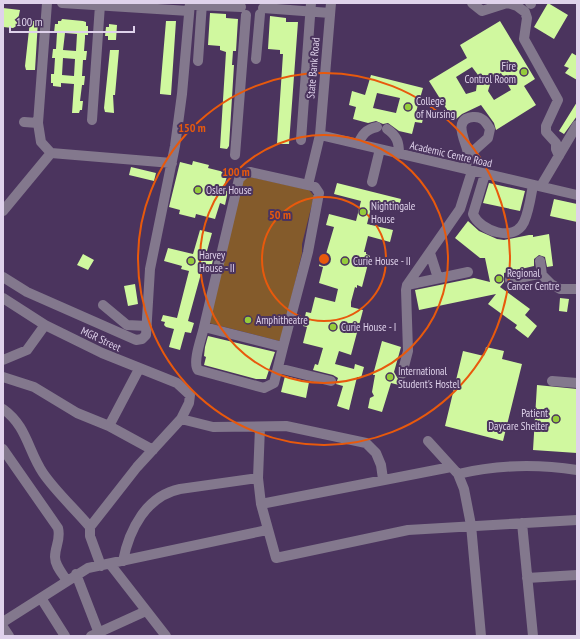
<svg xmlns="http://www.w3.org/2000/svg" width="580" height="639" viewBox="0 0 580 639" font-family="'PT Sans Narrow',sans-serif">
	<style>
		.green { fill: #845b2b }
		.building { fill: #d0f89f; fill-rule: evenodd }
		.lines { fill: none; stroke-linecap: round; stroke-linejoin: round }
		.minor { stroke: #83788d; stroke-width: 10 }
		.ring { fill: none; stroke: #e8590c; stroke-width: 2 }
		.poi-dot { fill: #95cc3b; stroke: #4b345e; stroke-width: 1.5 }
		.labels { text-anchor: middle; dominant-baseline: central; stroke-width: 4; stroke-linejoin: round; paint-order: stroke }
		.poi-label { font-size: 11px; fill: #dfd2eb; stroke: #4b345e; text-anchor: start }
		.street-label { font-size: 11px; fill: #dfd2eb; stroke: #4b345e }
		.centre { fill: #e8590c; stroke: #4b345e; stroke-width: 2 }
		.ring-label { font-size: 12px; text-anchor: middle; font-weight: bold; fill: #e8590c; stroke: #4b345e; stroke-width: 4; stroke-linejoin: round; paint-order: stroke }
	</style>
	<rect width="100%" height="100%" fill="#4b345e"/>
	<path class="green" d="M246,176L309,190L314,196L302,244V253L282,338L279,341L209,323L241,182Z"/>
	<path class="building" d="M548,3L568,15L554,39L534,27Z
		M3,8L20,10L18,20L26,21L13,28L3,27Z
		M210,13L226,14V18L238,19L236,51H233L232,65H234L229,146L227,149L220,148L226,52L220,50V46L208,45Z
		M270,16L286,18V22H298L289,144H277L283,54H280V50L268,49Z
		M62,19L83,21L86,22V26H88V35H85V38L84,51H87L86,60H83L82,76H85L84,85H82L80,101H83L82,110H80L79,113H72L74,84L61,83V87L53,86V83H51V74H54L55,58H52L53,49H56L57,33H54L55,24H58V21H61ZM65,33L77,34L76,51L63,50ZM63,58L75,59L74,76L62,75Z
		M30,21H38L35,70H26L25,66Z
		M166,21H176L171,95H170L160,94V92Z
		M500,21L535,79L524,86L536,105L496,130L494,123L481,105L462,114L454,121L429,81L467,58L460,45ZM472,67L478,75L476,91L466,94L456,77ZM501,73L511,90L494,100L488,91L492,78Z
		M109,24L117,25L116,40H108V36H105L106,27H109Z
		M110,50H119L115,95H113L114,113L105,112L104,108Z
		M572,53L577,56V80L565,73L569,68L564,66Z
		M371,75L423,88L416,112L424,114L422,123L415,122L412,134L399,131L388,123L383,124L376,121L368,123L353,119L356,107L349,105L352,91L365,95ZM377,93L400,98L396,113L373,108Z
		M577,102V116L564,134L559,131Z
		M193,161L209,165L208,168L228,173L223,190L228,191L225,205L220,203L215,219L196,214L195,218L179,214L180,210L169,207L180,162L192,165Z
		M131,167L156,173L154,181L129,175Z
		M337,183L401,199L398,210L372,204L367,224L393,230L390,242L368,236L364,252H366V254L370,256L362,287L357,285V288L355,287L351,302V307L363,310L362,314L351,355L339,351L335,364L354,369L355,364L364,367L361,378L357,377L349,410L337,406L343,386L336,384L338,378L333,375L313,370L315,364L318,365L323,348L303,343L307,327L303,326L306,312L311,313L315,297L335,302L338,289L319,283L323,267L319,266L323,253L326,254L334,227L326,225L329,214L356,221L361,201L334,194Z
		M489,183L525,191L520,211L483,203Z
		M554,199L577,204V222L550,216Z
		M468,221L479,231L497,239L504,240L529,235H533V237L549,234L553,266L547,267L545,257L539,255L534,259V266L504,273V282L500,287L530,309L525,315L537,326L528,338L515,328L517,325L488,304L496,294L419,310L415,290L474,278L490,282L485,258H480L455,238Z
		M200,230L212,233L205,258L213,260L210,272L202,270L188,321L194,323L191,333L185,332L180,350L169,347L174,329L166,327L164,325L165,322L161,321L163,315L177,318L189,271L181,269L182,266L164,261L168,248L193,254Z
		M83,254L94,260L88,270L77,265Z
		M135,284L138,304L128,306L124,286Z
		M560,298L569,299L567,312L559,311Z
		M208,336L275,352L266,379H256L204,365L206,357L204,356L205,347Z
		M382,341L401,347L394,372L398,379L404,380L403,386L391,383L382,412L368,408L370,398L374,396L372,392L375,375H373Z
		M486,347L504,351L502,359L522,364L503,441L445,426L463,351L484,356Z
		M285,376L309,382L306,398L281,392Z
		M537,385L577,389V453L533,450Z"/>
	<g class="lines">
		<path class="minor" d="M47,3L38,123L41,142L51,153
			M62,3L189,11
			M472,3L482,11L507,3
			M508,3L517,6L525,12L527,18L524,39L558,100L546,126V132L556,143V149L559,156
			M530,3L531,4
			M195,5L241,7
			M263,8L330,13
			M256,59L260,14
			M198,61L202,3
			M92,120L100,5
			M24,122L38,123
			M387,129C397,136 399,142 399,154
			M320,135L577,195
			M301,140L311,3
			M358,144C362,135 366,129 377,127
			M235,155L246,15
			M465,169C466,165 469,158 468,154C467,143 451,119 473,117C482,116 486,122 490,129L488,138L469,155
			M250,172L308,185L315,187L319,193L308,252L283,347L204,327L239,179L244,174Z
			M485,174L473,214C480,231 514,243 524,222C529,211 531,196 533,185
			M372,182L380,149
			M308,185L320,135L331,3
			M541,186L577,125
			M3,211L51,153L172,163
			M430,253L438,278
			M540,261L542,275
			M3,277L27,292L136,340L142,339L146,335L150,269L175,146L182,94L190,3
			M510,280L538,274L542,275L551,284L560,289H577
			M407,285L468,272
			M3,298L45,325L102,353L177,383L190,395L189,403L181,419L137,467L90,527V536L101,566
			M103,305L127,325L147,326
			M204,327C202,337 192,362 198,370L264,388L274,383L283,347
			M3,360L27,350L45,325
			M278,368L331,381
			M402,374L408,351L406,290L407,285L460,209L472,171
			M3,377L34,387L77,413L109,426L153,450
			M552,381L577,383
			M3,409C27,426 28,451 43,473C56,492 75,509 90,527
			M181,419L213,427L286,426L366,443L376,453L381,465L383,479
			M109,426L139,369
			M260,427L258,478L261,504L276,558L408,530L577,520
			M428,441L458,474L464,489L471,525L481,636
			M3,449L58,528C61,540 55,546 55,557C55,566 63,574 67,581
			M458,474C496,465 538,464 577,470
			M261,504L451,467
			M522,523L533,636
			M123,561C129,530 146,496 180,489L258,478
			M110,564L166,636
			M76,574L100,636
			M527,578L577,575
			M41,598L65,636
			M3,622L88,568L267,530
			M3,627L9,636
			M91,636L146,611"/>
	</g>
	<g class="ring">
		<circle cx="324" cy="259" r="62"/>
		<circle cx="324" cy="259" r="124"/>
		<circle cx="324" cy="259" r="186"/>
	</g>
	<g class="poi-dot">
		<circle cx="524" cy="72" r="4"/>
		<circle cx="408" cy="107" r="4"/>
		<circle cx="198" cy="190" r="4"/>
		<circle cx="363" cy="212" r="4"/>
		<circle cx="191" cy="261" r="4"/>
		<circle cx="345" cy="261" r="4"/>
		<circle cx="499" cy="279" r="4"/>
		<circle cx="248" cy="320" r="4"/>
		<circle cx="333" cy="327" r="4"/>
		<circle cx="390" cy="377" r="4"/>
		<circle cx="556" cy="419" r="4"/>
	</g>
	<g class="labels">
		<g class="poi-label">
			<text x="516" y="66" text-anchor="end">Fire<tspan x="516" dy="13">Control Room</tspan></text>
			<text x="416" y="101">College<tspan x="416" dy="13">of Nursing</tspan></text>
			<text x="206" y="190">Osler House</text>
			<text x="371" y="206">Nightingale<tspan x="371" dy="13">House</tspan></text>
			<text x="199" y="255">Harvey<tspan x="199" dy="13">House - II</tspan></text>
			<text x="353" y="261">Curie House - II</text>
			<text x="507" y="273">Regional<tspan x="507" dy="13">Cancer Centre</tspan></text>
			<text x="256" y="320">Amphitheatre</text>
			<text x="341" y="327">Curie House - I</text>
			<text x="398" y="371">International<tspan x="398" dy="13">Student's Hostel</tspan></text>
			<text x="548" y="413" text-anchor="end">Patient<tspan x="548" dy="13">Daycare Shelter</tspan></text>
		</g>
		<g class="street-label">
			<text transform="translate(313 68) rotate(-85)">State Bank Road</text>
			<text transform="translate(451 154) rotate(13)">Academic Centre Road</text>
			<text transform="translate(101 339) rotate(25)">MGR Street</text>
		</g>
	</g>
	<circle cx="324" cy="259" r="6" class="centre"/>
	<g class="ring-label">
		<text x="192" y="132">150 m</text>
		<text x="236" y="176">100 m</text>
		<text x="280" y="219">50 m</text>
	</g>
	<rect width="580" height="639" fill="none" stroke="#dfd2eb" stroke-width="8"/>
	<path d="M10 26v6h124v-6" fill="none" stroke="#dfd2eb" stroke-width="2"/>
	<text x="16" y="26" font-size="12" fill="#dfd2eb" stroke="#4b345e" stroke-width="3" paint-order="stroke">100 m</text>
</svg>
